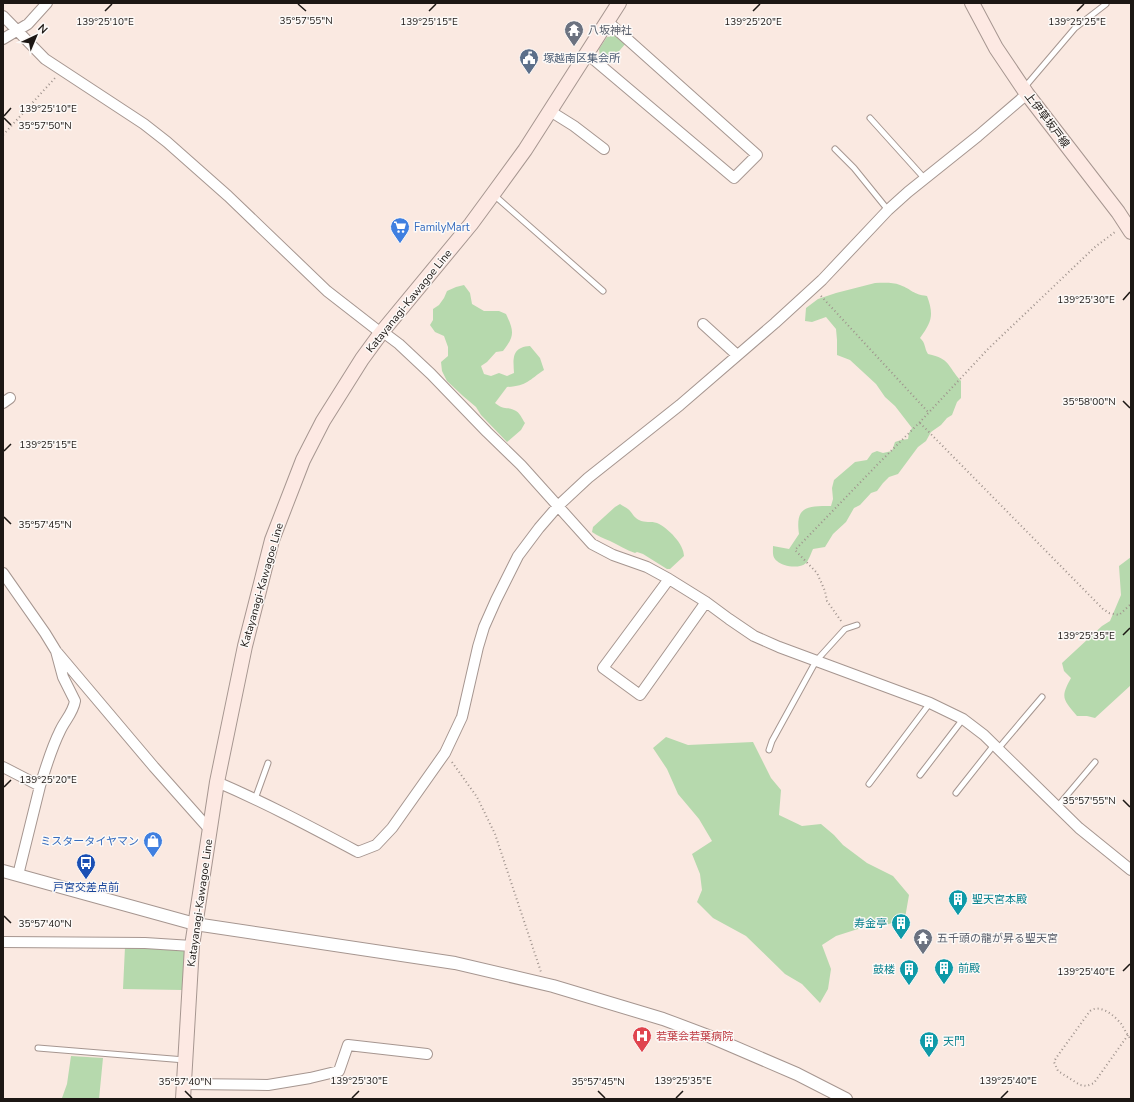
<svg xmlns="http://www.w3.org/2000/svg" width="1134" height="1102" viewBox="0 0 1134 1102" font-family="'Nunito Sans','Noto Sans JP',sans-serif">
	<style>
		.green { fill: #b6d9ad }
		.lines { fill: none; stroke-linecap: round; stroke-linejoin: round }
		.service-casing { stroke: #a69690; stroke-width: 7 }
		.minor-casing { stroke: #a69690; stroke-width: 12 }
		.tertiary-casing { stroke: #a69690; stroke-width: 14 }
		.secondary-casing { stroke: #a69690; stroke-width: 16 }
		.path { stroke: #9e928c; stroke-width: 2; stroke-dasharray: 1 3; stroke-linecap: butt }
		.service { stroke: #fff; stroke-width: 5 }
		.minor { stroke: #fff; stroke-width: 10 }
		.tertiary { stroke: #fff; stroke-width: 12 }
		.secondary { stroke: #fde9e3; stroke-width: 14 }
		.ticks { fill: none; stroke: #1c1714; stroke-width: 1.5 }
		.labels { text-anchor: middle; dominant-baseline: central; stroke-width: 3; stroke-linejoin: round; paint-order: stroke }
		.worship-label { font-size: 11px; fill: #5b616d; stroke: #fcf9f7; text-anchor: start }
		.service-label { font-size: 11px; fill: #4e5e75; stroke: #fcf9f7; text-anchor: start }
		.street-label { font-size: 11px; fill: #1c1714; stroke: #fcf9f7 }
		.shop-label { font-size: 11px; fill: #366cbe; stroke: #fcf9f7; text-anchor: start }
		.transit-label { font-size: 11px; fill: #164399; stroke: #fcf9f7 }
		.culture-label { font-size: 11px; fill: #0d838f; stroke: #fcf9f7; text-anchor: start }
		.health-label { font-size: 11px; fill: #be3a42; stroke: #fcf9f7; text-anchor: start }
		.ticks-label { font-size: 10px; text-anchor: middle; fill: #1c1714; stroke: #fcf9f7; stroke-width: 3; stroke-linejoin: round; paint-order: stroke }
	</style>
	<rect width="100%" height="100%" fill="#fae9e1"/>
	<path class="green" d="M616,35L626,43L608,64L600,57L599,49L607,37Z
		M875,283C883,283 892,282 900,285C913,290 912,294 927,296C934,315 932,321 920,338C926,343 924,348 928,354C951,359 947,366 961,381V398L957,402L952,415L947,418L941,425L931,432L926,441L918,447L898,474L889,477L883,483L877,491L871,493L860,505L854,508L846,522L833,534L825,547L813,549C811,553 809,560 806,563C800,569 783,567 777,561C772,557 773,552 773,546L789,549L799,534C795,506 807,506 831,506L833,499L832,488L834,480L855,462L867,460L872,453L877,451L883,453L892,451L895,442L901,440L908,439L909,433L912,428L895,406L885,397L876,384L850,360L837,355V340L836,329L826,317L812,322L805,321L806,308L818,299L836,293Z
		M464,285L470,293L472,304L484,311H499L506,314C514,331 515,336 503,351L496,352L487,362L481,366L484,374L491,376L499,373L507,376L514,373C513,358 512,347 530,346L540,358L544,370C529,380 527,386 507,387L495,403C505,411 505,406 514,410C520,412 522,419 525,423L521,430L507,442L481,415L476,407L463,396L447,381L442,371L441,362L448,356V347L444,336L435,332L430,325L433,320V309L439,305L444,298L447,291L456,287Z
		M620,504C622,506 626,507 628,509C632,512 634,518 639,520C645,523 651,521 657,523C668,528 684,544 684,556L670,569H667L643,554L637,552L635,553C626,550 619,545 610,541C603,538 598,536 592,532L593,527L615,507Z
		M1131,557V685L1095,718L1087,716H1077C1063,699 1060,698 1071,678L1064,671L1062,663L1102,626L1110,621L1121,595L1119,566Z
		M666,737L688,745L753,742L771,778L781,790L779,815L802,826L821,824L834,835L843,845L867,863L893,876L909,895L905,918L889,924L861,928L836,936L822,945L831,969L828,989L820,1003L802,984L785,974L746,936L713,918L697,902L702,890L700,874L692,854L712,841L699,819L678,794L667,769L653,748Z
		M125,947L183,950L185,953L182,990L123,989Z
		M71,1056L103,1058L99,1099L62,1098L67,1084Z"/>
	<g class="lines">
		<defs>
			<path id="service" d="M1024,88L1075,28L1106,4
				M870,118L925,179
				M835,149L854,168L888,210
				M494,195L603,291
				M998,749L1042,697
				M769,750L772,741L816,661L845,629L857,625
				M920,775L963,719
				M869,784L930,703
				M956,793L994,745
				M255,799L268,763
				M1057,807L1095,762
				M38,1048L185,1060"/>
			<path id="minor" d="M3,16L45,59L144,124L167,142L228,196L327,291L381,333
				M3,39L28,24L47,3
				M586,53L734,178L757,155L607,21
				M550,111L574,126L604,149
				M703,324L737,355
				M383,332L399,344L431,374L487,432L521,465L592,544L613,555L647,567L669,579L706,602L729,619L754,636L779,647L930,703L963,719L984,735L1079,828L1131,870
				M3,403L10,398
				M3,573L45,633L56,651
				M669,579L603,668L640,695L706,602
				M3,767L40,786L18,875
				M217,782C266,803 311,827 358,852L376,845L392,828L445,753L462,717L478,647L484,627L496,600L518,556L539,528L558,506L588,478L680,405L775,323L822,280L888,210L908,192L978,136L1027,94
				M40,786C46,767 51,749 60,731C65,720 73,713 75,701L63,677L56,651L154,767L210,830
				M3,942L145,943L192,946
				M184,1084L268,1085L310,1078L339,1071L348,1045L427,1054"/>
			<path id="tertiary" d="M3,871L195,924L455,963L553,986L663,1019L711,1037L797,1074L846,1099"/>
			<path id="secondary" d="M972,3L996,48L1027,94L1118,212L1131,232
				M183,1099L192,946L217,782L245,646L272,540L303,460L323,421L362,359L381,333L471,224L493,194L525,150L619,3"/>
		</defs>
		<use href="#service" class="service-casing"/>
		<use href="#minor" class="minor-casing"/>
		<use href="#tertiary" class="tertiary-casing"/>
		<use href="#secondary" class="secondary-casing"/>
		<path class="path" d="M3,135L55,78
			M821,296L929,413
			M920,423L1103,609L1109,613L1119,615L1131,604
			M841,621L827,601L825,591L817,573L795,550L877,465L919,423L988,349L1095,247L1115,232
			M452,762L477,797L495,834L541,972
			M1128,1035L1094,1083L1087,1086L1080,1085L1058,1071L1054,1062L1056,1058L1090,1011C1101,1003 1116,1017 1122,1025C1125,1030 1127,1035 1131,1039"/>
		<use href="#service" class="service"/>
		<use href="#minor" class="minor"/>
		<use href="#tertiary" class="tertiary"/>
		<use href="#secondary" class="secondary"/>
	</g>
	<path class="ticks" d="M298,4L306,11M105,11L112,4M429,11L436,4M753,11L760,4M1077,11L1084,4M4,116L11,108M4,118L11,125M1123,300L1130,292M1123,401L1130,408M4,451L11,444M4,517L11,524M1123,635L1130,628M4,787L11,780M1123,800L1130,807M4,916L11,923M1123,971L1130,964M185,1091L192,1098M598,1091L605,1098M352,1098L359,1091M676,1098L683,1091M1001,1098L1008,1091"/>
	<defs>
		<symbol id="temple-pin" viewBox="-11 -11 22 30"><path d="M0 17L-7.5 6A9.5 9.5 0 1 1 7.5 6Z" fill="#6b7280" stroke="#fcf9f7"/><path d="M0-6L5-2H3V0L6.5 2.5H4V6H1.5V3h-3V6H-4V2.5H-6.5L-3 0V-2H-5Z" fill="#fff"/></symbol>
		<symbol id="civic-pin" viewBox="-11 -11 22 30"><path d="M0 17L-7.5 6A9.5 9.5 0 1 1 7.5 6Z" fill="#5c6f8a" stroke="#fcf9f7"/><path d="M-.6-6.5H3V-4.5H.6V-3L4-1V1h2V6H-6V1h2V-1L-.6-3ZM-1.2 2.5V6h2.4V2.5Z" fill="#fff"/></symbol>
		<symbol id="supermarket-pin" viewBox="-11 -11 22 30"><path d="M0 17L-7.5 6A9.5 9.5 0 1 1 7.5 6Z" fill="#3f7fe0" stroke="#fcf9f7"/><path d="M-6-5.5h2.5l.6 2H6L4.5 2H-2.5L-4.4-4H-6ZM-1.5 3.2a1.3 1.3 0 1 0 .1 0ZM3 3.2a1.3 1.3 0 1 0 .1 0Z" fill="#fff"/></symbol>
		<symbol id="shop-pin" viewBox="-11 -11 22 30"><path d="M0 17L-7.5 6A9.5 9.5 0 1 1 7.5 6Z" fill="#3f7fe0" stroke="#fcf9f7"/><path d="M-5-2.5h2.3a2.7 3.5 0 0 1 5.4 0H5L5.5 6h-11ZM-1.5-2.5h3a1.5 2.3 0 0 0-3 0Z" fill="#fff"/></symbol>
		<symbol id="bus-pin" viewBox="-11 -11 22 30"><path d="M0 17L-7.5 6A9.5 9.5 0 1 1 7.5 6Z" fill="#1a4fb4" stroke="#fcf9f7"/><path d="M-5-6H5V4H4V6H2V4H-2V6H-4V4H-5ZM-3.5-4V0h7V-4ZM-3.5 1.2v1.5H-2V1.2ZM2 1.2v1.5H3.5V1.2Z" fill="#fff"/></symbol>
		<symbol id="building-pin" viewBox="-11 -11 22 30"><path d="M0 17L-7.5 6A9.5 9.5 0 1 1 7.5 6Z" fill="#0f9aa8" stroke="#fcf9f7"/><path d="M-4-6H4V6H1V3H-1V6H-4ZM-2.5-4.3h1.7v1.8h-1.7ZM.8-4.3h1.7v1.8H.8ZM-2.5-1h1.7V.8h-1.7ZM.8-1h1.7V.8H.8Z" fill="#fff"/></symbol>
		<symbol id="hospital-pin" viewBox="-11 -11 22 30"><path d="M0 17L-7.5 6A9.5 9.5 0 1 1 7.5 6Z" fill="#e0444e" stroke="#fcf9f7"/><path d="M-5-5h3v3.5h4V-5h3V5h-3V1.5h-4V5h-3Z" fill="#fff"/></symbol>
	</defs>
	<g fill-rule="evenodd">
		<use href="#temple-pin" x="563" y="19" width="22" height="30"/>
		<use href="#civic-pin" x="518" y="47" width="22" height="30"/>
		<use href="#supermarket-pin" x="389" y="216" width="22" height="30"/>
		<use href="#shop-pin" x="142" y="830" width="22" height="30"/>
		<use href="#bus-pin" x="75" y="852" width="22" height="30"/>
		<use href="#building-pin" x="947" y="888" width="22" height="30"/>
		<use href="#building-pin" x="890" y="912" width="22" height="30"/>
		<use href="#temple-pin" x="912" y="927" width="22" height="30"/>
		<use href="#building-pin" x="933" y="957" width="22" height="30"/>
		<use href="#building-pin" x="898" y="958" width="22" height="30"/>
		<use href="#hospital-pin" x="631" y="1025" width="22" height="30"/>
		<use href="#building-pin" x="918" y="1030" width="22" height="30"/>
	</g>
	<g class="labels">
		<g class="worship-label">
			<text x="588" y="30">八坂神社</text>
			<text x="937" y="938">五千頭の龍が昇る聖天宮</text>
		</g>
		<g class="service-label">
			<text x="543" y="58">塚越南区集会所</text>
		</g>
		<g class="street-label">
			<text transform="translate(1047 120) rotate(53)">上伊草坂戸線</text>
			<text transform="translate(409 301) rotate(-51)">Katayanagi-Kawagoe Line</text>
			<text transform="translate(262 585) rotate(-74)">Katayanagi-Kawagoe Line</text>
			<text transform="translate(200 903) rotate(-82)">Katayanagi-Kawagoe Line</text>
		</g>
		<g class="shop-label">
			<text x="414" y="227">FamilyMart</text>
			<text x="139" y="841" text-anchor="end">ミスタータイヤマン</text>
		</g>
		<g class="transit-label">
			<text x="86" y="887">戸宮交差点前</text>
		</g>
		<g class="culture-label">
			<text x="972" y="899">聖天宮本殿</text>
			<text x="887" y="923" text-anchor="end">寿金亭</text>
			<text x="958" y="968">前殿</text>
			<text x="895" y="969" text-anchor="end">鼓楼</text>
			<text x="943" y="1041">天門</text>
		</g>
		<g class="health-label">
			<text x="656" y="1036">若葉会若葉病院</text>
		</g>
	</g>
	<g class="ticks-label">
		<text x="306" y="24">35°57'55"N</text>
		<text x="105" y="25">139°25'10"E</text>
		<text x="429" y="25">139°25'15"E</text>
		<text x="753" y="25">139°25'20"E</text>
		<text x="1077" y="25">139°25'25"E</text>
		<text x="48" y="112">139°25'10"E</text>
		<text x="45" y="129">35°57'50"N</text>
		<text x="1086" y="303">139°25'30"E</text>
		<text x="1089" y="405">35°58'00"N</text>
		<text x="48" y="448">139°25'15"E</text>
		<text x="45" y="528">35°57'45"N</text>
		<text x="1086" y="639">139°25'35"E</text>
		<text x="48" y="783">139°25'20"E</text>
		<text x="1089" y="804">35°57'55"N</text>
		<text x="45" y="927">35°57'40"N</text>
		<text x="1086" y="975">139°25'40"E</text>
		<text x="359" y="1084">139°25'30"E</text>
		<text x="683" y="1084">139°25'35"E</text>
		<text x="1008" y="1084">139°25'40"E</text>
		<text x="185" y="1085">35°57'40"N</text>
		<text x="598" y="1085">35°57'45"N</text>
	</g>
	<rect width="1134" height="1102" fill="none" stroke="#1c1714" stroke-width="8"/>
	<g transform="translate(36 36) rotate(44)" stroke="#fcf9f7" stroke-width="3" paint-order="stroke">
	<path d="M0-3L7 15L0 10L-7 15Z" fill="#1c1714"/>
	<text y="-6" font-size="11" font-weight="bold" text-anchor="middle" fill="#1c1714">N</text>
	</g>
</svg>
